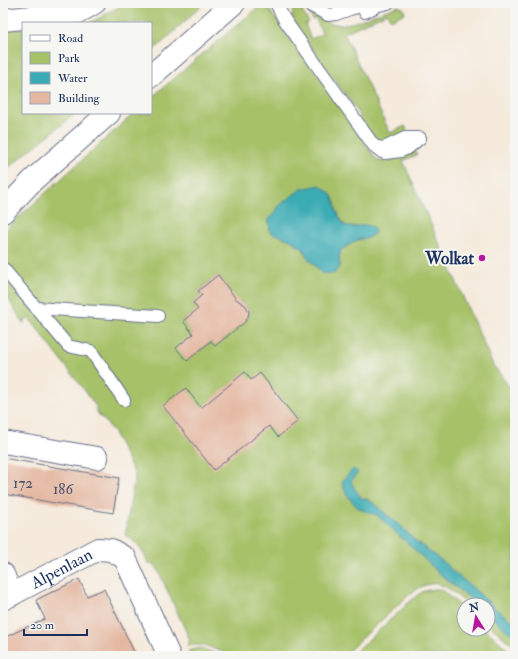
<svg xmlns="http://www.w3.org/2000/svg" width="518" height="659" viewBox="0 0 518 659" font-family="'IM FELL Double Pica',serif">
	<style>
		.green { fill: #a6c167; stroke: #607862; fill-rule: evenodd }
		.water { fill: #3aabb4; stroke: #2a6d89 }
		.building { fill: #e4b7a0 }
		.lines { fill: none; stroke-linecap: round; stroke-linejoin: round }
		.service-casing { stroke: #67708a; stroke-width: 14 }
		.minor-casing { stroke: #67708a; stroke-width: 24 }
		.service { stroke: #fff; stroke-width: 12 }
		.minor { stroke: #fff; stroke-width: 22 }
		.poi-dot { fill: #b5179e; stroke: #f6f6f2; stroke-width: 1.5 }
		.labels { text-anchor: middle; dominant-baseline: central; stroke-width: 4; stroke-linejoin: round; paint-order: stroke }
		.number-label { font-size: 15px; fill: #4d516e }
		.poi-label { font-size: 17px; font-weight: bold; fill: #1b2f5e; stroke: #f6f6f2; text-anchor: end }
		.street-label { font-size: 17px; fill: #1b2f5e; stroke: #f6f6f2 }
	</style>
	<rect width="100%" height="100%" fill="#f6f6f2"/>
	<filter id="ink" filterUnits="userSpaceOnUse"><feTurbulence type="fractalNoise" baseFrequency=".025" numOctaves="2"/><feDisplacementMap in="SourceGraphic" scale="8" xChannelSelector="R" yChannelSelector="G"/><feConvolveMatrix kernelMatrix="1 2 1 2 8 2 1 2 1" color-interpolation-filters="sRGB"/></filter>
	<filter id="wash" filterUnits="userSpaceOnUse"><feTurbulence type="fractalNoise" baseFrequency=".012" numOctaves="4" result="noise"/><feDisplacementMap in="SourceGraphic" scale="16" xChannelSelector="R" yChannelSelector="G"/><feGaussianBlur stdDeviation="0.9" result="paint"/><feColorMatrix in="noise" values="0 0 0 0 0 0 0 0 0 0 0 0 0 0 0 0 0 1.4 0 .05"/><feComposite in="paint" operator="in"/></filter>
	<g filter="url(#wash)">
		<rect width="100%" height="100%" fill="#f5eadb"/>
		<path class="green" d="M126,3H204L162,43L151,52V23H90Z
			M295,3L301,6L303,13L309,22L305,24L311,39L322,34L316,19L313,20L306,9L330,23L341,25L355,22L398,6L403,8L405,13L391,20L387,13L344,33L390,133L405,126L407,130L403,135L383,142L378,141L364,126L355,108L339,86L326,69L293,21L292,15Z
			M261,5H265L267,7L318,75L377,160L386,162L409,151H415L417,155L403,161L493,365L515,394V623L496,609L473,588L451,570L447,565L413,539L402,527L388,516L369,500L361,498C358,492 352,487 351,481L355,476L342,483C343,487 345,492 348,495C354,502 368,512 377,515L418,553L441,575L478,605H468C446,586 437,574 410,594L343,656H279L270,654L256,656H233L204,645H194L187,646L190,640L156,566L148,563C143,551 137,542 125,535L135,475L114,433L105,421L99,415L95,409L97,408L85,391L29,318L23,323L3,290V234L10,225L134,113H151V98L220,39ZM335,202L336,210L344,225L353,227L366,225L368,238L357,240L341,250L339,258L340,266L307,257L304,250L291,240L270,232L269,220L280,205ZM218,275L226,286L219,291L235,302H241L246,306L249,312L248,317L244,322L221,341L217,337L187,360L193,334L183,321L192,314L200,311L193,303L202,295L198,291Z
			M23,28V113H76L3,172V30Z
			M434,589H439L443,591L464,609V629H485L515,656H351L417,595L424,591Z
			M488,614L515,637V647L488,624Z
			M199,648L203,649L222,656H190L188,651Z"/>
		<path class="water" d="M320,185L331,194L335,202L336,210L344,225L353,227L366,225L373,227L375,233L368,238L357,240L341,250L339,258L340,266L334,274L322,273L307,257L304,250L291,240L270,232L269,220L280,205L301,189Z
			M353,469L357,471L358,473L351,481C352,486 358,492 361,498L366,499L372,502L388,516L402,527L413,539L447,565L451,570L473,588L496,609L515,623V637L488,614V605H478L441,575L418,553L377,515L362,510L356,506L347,495L344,488L342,483L345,478Z"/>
		<g id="blocks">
			<path class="building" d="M218,275L236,299L246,306L249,312L248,317L245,322L215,346L211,341L187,361L176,348L193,334L183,321L198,309L193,303L202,295L198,291Z
				M245,372L251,380L260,373L298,421L278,437L269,426L214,470L163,406L186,388L201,408Z
				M3,458L119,478L113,513L3,494Z
				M79,579L87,596L104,589L136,656H3V638L45,619L36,600Z"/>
		</g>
	</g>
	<g filter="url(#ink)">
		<use href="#blocks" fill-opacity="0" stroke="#67708a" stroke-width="1"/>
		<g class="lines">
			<defs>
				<path id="service" d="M276,3L284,19L374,146L382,152L385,153L401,151L408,148L420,138
					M306,3L328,15L336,14L350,9L372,3
					M365,12L379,5L388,3
					M377,147L384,148L405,138H420
					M3,268L68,346L91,351L124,400
					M36,308L158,316"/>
				<g id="minor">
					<path d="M3,20L79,12L94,3"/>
					<path d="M151,76L234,3"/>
					<path d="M3,212L33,180L109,113"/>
					<path d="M3,442L97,458"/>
					<path d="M3,574L11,595"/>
					<path id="s1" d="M3,599L98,549L111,550L125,558L169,656"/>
				</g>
			</defs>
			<use href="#service" class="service-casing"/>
			<use href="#minor" class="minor-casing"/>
			<use href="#service" class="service"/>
			<use href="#minor" class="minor"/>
		</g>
	</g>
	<circle class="poi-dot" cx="482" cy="258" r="4"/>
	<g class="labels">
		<g class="number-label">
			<text x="23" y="483">172</text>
			<text x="63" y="489">186</text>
		</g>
		<g class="poi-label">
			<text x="474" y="258">Wolkat</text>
		</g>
		<g class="street-label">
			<text stroke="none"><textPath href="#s1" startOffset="66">Alpenlaan</textPath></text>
		</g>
	</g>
	<rect width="518" height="659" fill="none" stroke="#f6f6f2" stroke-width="16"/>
	<rect x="22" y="22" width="130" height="92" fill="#f6f6f2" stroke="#9ea6b7"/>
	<rect x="30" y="35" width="20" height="6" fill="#ffffff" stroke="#9ea6b7"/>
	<text x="58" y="42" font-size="12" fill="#1b2f5e">Road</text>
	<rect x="30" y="52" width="20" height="12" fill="#a6c167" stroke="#9ea6b7"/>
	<text x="58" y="62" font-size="12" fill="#1b2f5e">Park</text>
	<rect x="30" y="72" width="20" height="12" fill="#3aabb4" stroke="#9ea6b7"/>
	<text x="58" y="82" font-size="12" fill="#1b2f5e">Water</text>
	<rect x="30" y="92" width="20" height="12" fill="#e4b7a0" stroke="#9ea6b7"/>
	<text x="58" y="102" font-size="12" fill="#1b2f5e">Building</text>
	<g transform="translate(476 617) rotate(349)"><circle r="19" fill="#f6f6f2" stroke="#9ea6b7"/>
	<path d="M0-3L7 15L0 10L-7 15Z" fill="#b5179e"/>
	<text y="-6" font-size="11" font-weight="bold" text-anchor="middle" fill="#1b2f5e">N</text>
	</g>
	<path d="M24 629v6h63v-6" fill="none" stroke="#1b2f5e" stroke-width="2"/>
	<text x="30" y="629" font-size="12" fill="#1b2f5e" stroke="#f6f6f2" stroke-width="3" paint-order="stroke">20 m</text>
</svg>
